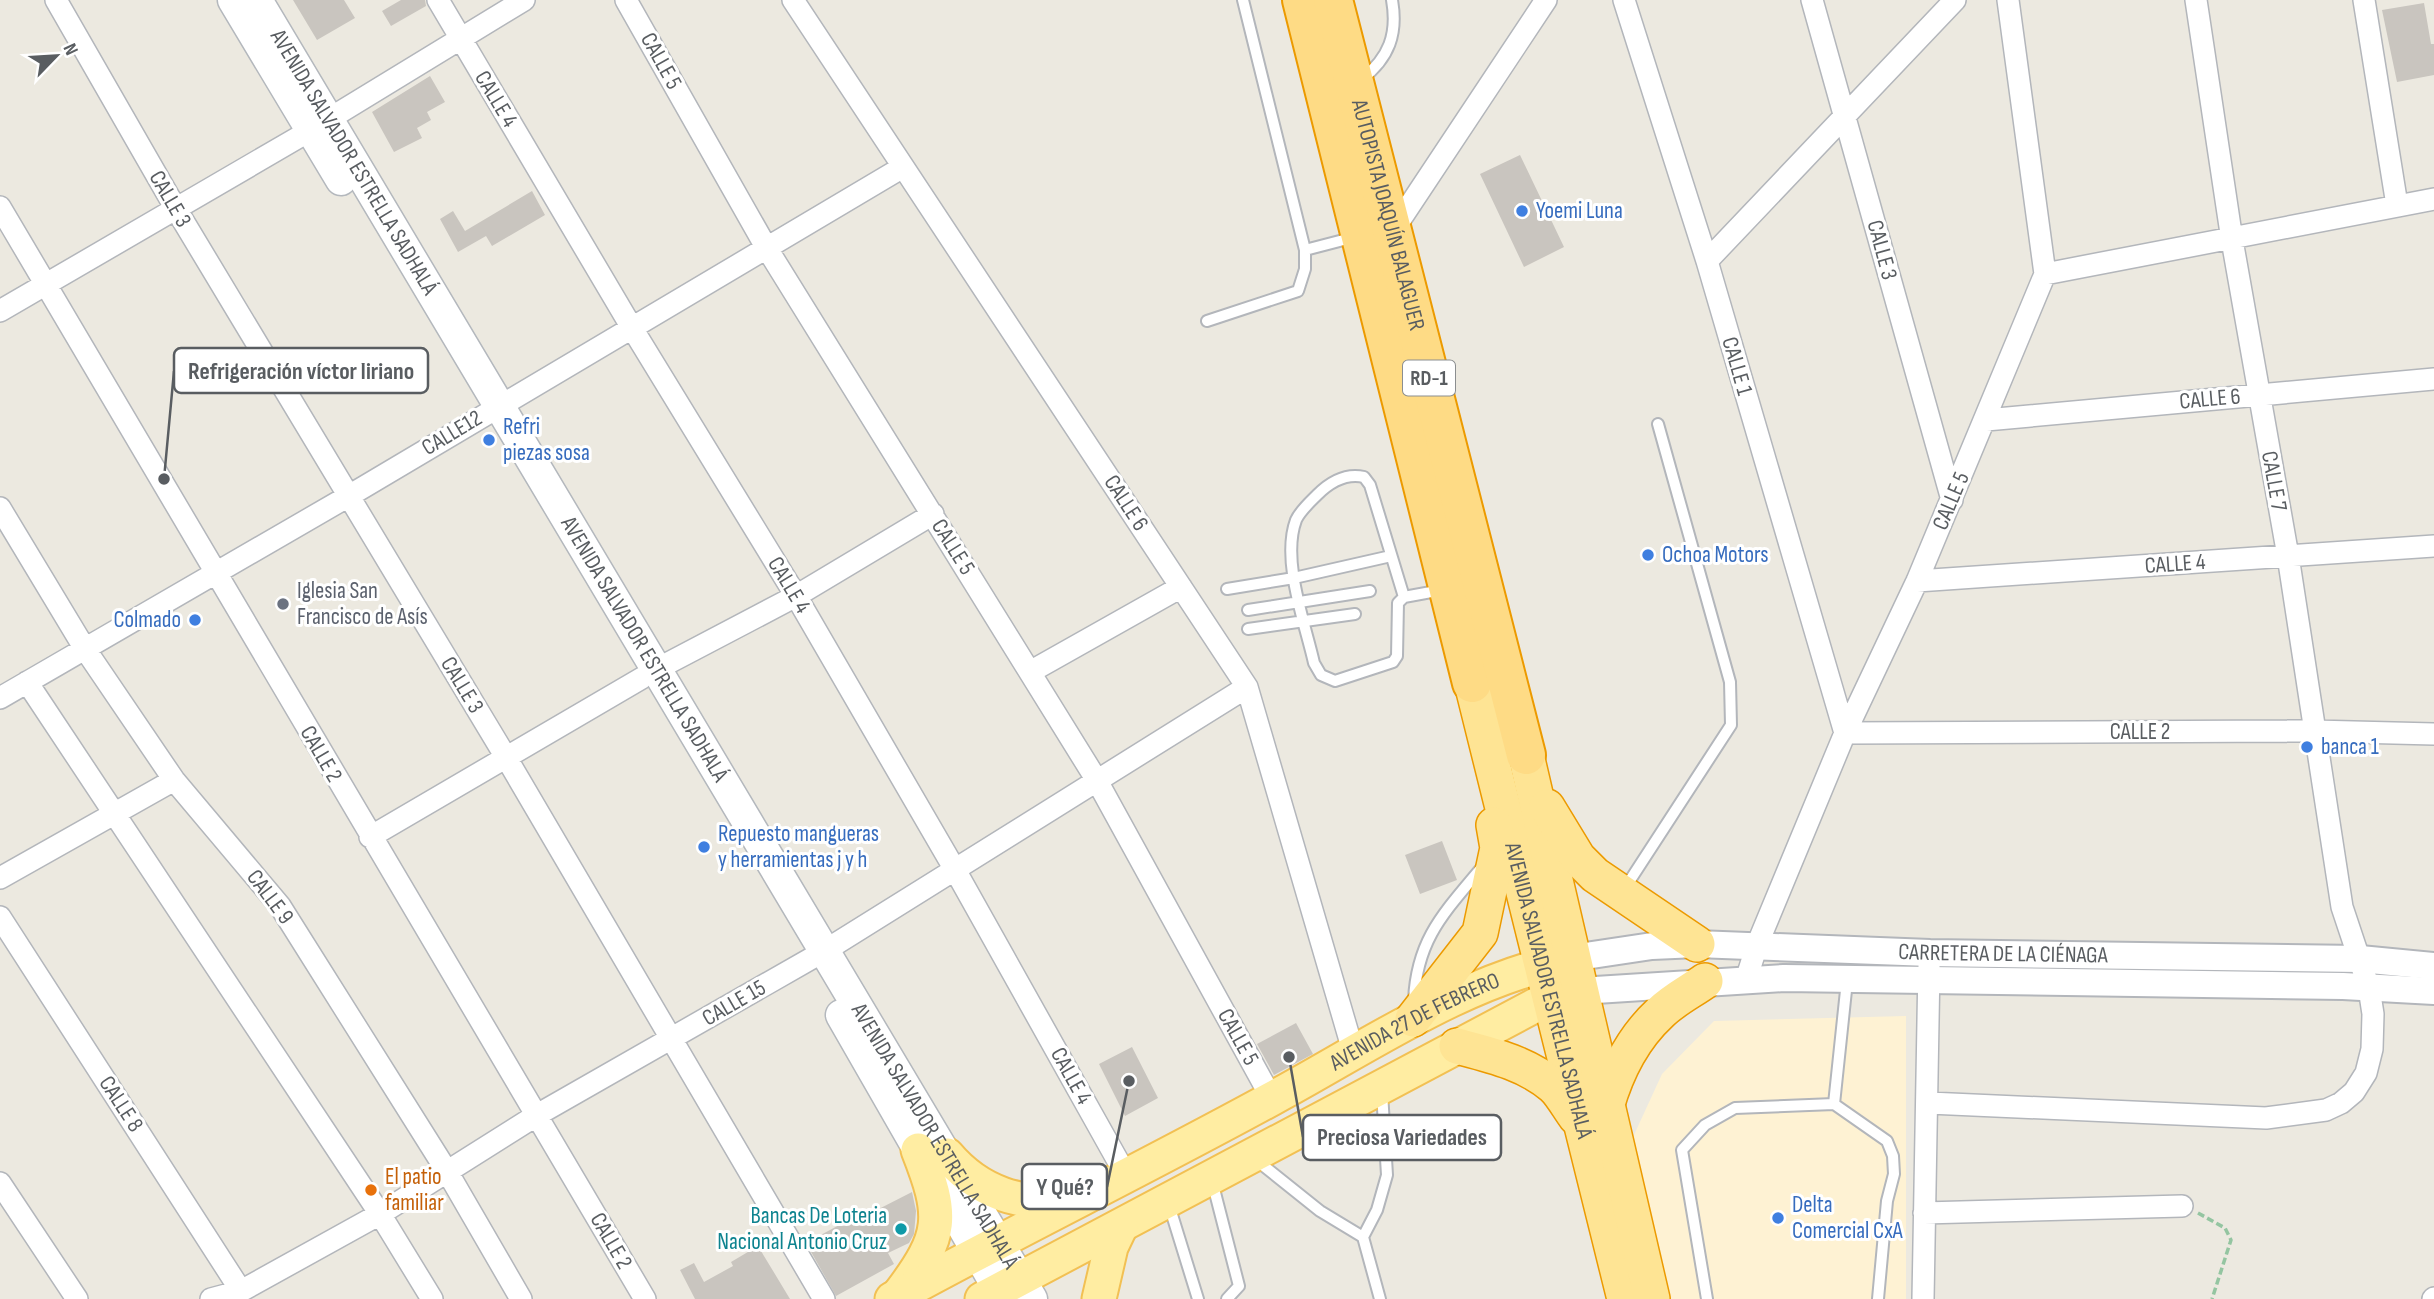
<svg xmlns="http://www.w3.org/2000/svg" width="2434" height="1299" viewBox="0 0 2434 1299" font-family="'Sofia Sans Condensed',sans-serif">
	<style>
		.commercial { fill: #fef2d3 }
		.building { fill: #c9c5bf }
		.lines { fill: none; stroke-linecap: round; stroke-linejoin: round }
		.service-casing { stroke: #b3b6bb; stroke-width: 14 }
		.minor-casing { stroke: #b3b6bb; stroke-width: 24 }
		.tertiary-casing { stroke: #b3b6bb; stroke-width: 30 }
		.secondary-casing { stroke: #b4b8bd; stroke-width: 33 }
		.primary-casing { stroke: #f2c053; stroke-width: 37 }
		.trunk-casing { stroke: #ec9a00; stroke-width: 38 }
		.motorway-casing { stroke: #ec9a00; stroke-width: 42 }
		.path { stroke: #94c5a1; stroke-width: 3.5; stroke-dasharray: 7 3.5; stroke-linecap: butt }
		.service { stroke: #fff; stroke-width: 10 }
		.minor { stroke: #fff; stroke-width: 21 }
		.tertiary { stroke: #fff; stroke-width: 26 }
		.secondary { stroke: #fff; stroke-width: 30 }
		.primary { stroke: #ffeda2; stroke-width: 33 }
		.trunk { stroke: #fee494; stroke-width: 35 }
		.motorway { stroke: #fedb85; stroke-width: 38 }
		.shop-dot { fill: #3f7fe0; stroke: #fff; stroke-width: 2.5 }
		.worship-dot { fill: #6b7280; stroke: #fff; stroke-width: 2.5 }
		.food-dot { fill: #e8710a; stroke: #fff; stroke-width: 2.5 }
		.culture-dot { fill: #0f9aa8; stroke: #fff; stroke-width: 2.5 }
		.labels { text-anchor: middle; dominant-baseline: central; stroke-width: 6; stroke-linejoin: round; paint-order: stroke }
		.shield { fill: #fff; stroke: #8b8e90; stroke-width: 2 }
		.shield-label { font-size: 21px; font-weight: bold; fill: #595d61 }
		.street-label { font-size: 23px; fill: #595d61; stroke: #fff }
		.shop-label { font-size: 23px; fill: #366cbe; stroke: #fff; text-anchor: start }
		.worship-label { font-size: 23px; fill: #5b616d; stroke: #fff; text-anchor: start }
		.food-label { font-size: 23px; fill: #c56008; stroke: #fff; text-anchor: start }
		.culture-label { font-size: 23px; fill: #0d838f; stroke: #fff; text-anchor: end }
		.leader { fill: none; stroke: #595d61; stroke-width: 2.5 }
		.callout-dot { fill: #595d61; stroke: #fff; stroke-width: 2.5 }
		.callout { fill: #fff; stroke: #595d61; stroke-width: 2.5 }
		.callout-label { font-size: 24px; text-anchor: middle; font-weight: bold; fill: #595d61 }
	</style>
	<rect width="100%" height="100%" fill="#ece9e0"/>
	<path class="commercial" d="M1906,1016V1299H1667L1628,1148L1662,1074L1714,1021Z"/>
	<path class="building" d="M293,0H344L355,18L317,40Z
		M401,0H425L426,6L391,26L382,11Z
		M2424,3L2431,44H2434V75L2397,82L2382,10Z
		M430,76L445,102L427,112L431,120L417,128L422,138L394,152L372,112Z
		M1520,155L1564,247L1524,267L1480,174Z
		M532,191L545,215L492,246L486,236L458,252L440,219L453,211L465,231Z
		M1442,841L1457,880L1420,894L1405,855Z
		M1296,1023L1313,1054L1274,1075L1257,1044Z
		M1132,1047L1158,1098L1125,1116L1099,1064Z
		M912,1192L916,1211L914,1234L909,1243L888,1253L894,1264L836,1296L806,1243L865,1211L867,1215Z
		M758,1246L790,1299H695L680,1270L694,1263L704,1282L733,1266L731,1262Z"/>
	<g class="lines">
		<defs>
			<path id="service" d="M1362,79C1389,58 1398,34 1392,0
				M1305,250L1355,237
				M1207,321L1298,291L1305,269V250L1243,0
				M1227,589L1294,578L1391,556
				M1404,597L1370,485L1364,477C1346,473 1330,482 1317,495C1310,502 1300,511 1296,520C1281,560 1305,623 1314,663L1321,675L1335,681L1393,662L1397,656L1398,603L1404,597L1442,590
				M1248,610L1370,591
				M1248,629L1355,614
				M1625,888L1731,725L1730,682L1658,424
				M1414,1000C1417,938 1445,912 1483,866
				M1834,1104L1847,981
				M1255,1159L1320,1211L1363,1237
				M1212,1181L1239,1286L1227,1299
				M1169,1205L1198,1299
				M1380,1299L1363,1237L1377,1210L1387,1175L1382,1092
				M1707,1299L1682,1150L1705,1125L1735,1108L1834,1104L1887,1141L1893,1156L1894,1174L1887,1201L1878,1299"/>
			<path id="minor" d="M56,0L176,209L507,759L824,1299
				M438,0L632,328L796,596L954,868L1127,1177
				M626,0L766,247L1096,779L1272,1099
				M793,0L1247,687L1354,1054
				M1624,0L1707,261L1845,733L2314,731L2434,734
				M1812,0L1952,500
				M2364,0L2397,205
				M329,119L524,0
				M0,207L645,1299
				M1391,230L1402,217L1546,0
				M1707,261L1955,0
				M2045,274L2434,199
				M0,311L311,130
				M1986,420L2434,379
				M0,508L85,649L174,780L280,906L448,1173L521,1299
				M1917,581L2434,546
				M657,669L796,596L933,514
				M1030,672L1181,587
				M27,682L380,1214L432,1299
				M0,698L347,497L903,167
				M370,837L642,678
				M0,878L174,780
				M0,917L241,1291
				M1746,980L1757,945L1845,733L1917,581L2045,274L2008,0
				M1929,1103L2266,1118L2326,1110L2341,1103L2354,1092L2366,1073L2372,1049L2373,1014L2369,988L2342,907L2288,556L2232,240L2196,0
				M0,1183L77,1299
				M1924,1213L2182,1206
				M211,1299L241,1291L380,1214L537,1115L826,950L1247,687
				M1923,1299L1929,966
				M2433,1299L2434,1298"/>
			<g id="tertiary">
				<path id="s1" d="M1572,958L1652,946L1697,944L1930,953L2360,959L2434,966"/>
				<path d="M1580,991L1784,978L2343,986L2434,991"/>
			</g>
			<g id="secondary">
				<path d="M233,0L341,180"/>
				<path id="s2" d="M257,0L1032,1299"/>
				<path d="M841,1015L1004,1299"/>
			</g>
			<g id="primary">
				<path d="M947,1155C980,1194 1022,1206 1073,1201"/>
				<path d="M900,1293C944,1235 944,1216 918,1150"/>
				<path id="s3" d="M892,1299C1018,1230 1147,1167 1273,1098C1366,1048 1465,979 1570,959"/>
				<path d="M982,1299L1549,998L1576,992"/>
				<path d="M1099,1299L1111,1247L1121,1226"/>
			</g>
			<g id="trunk">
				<path id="s4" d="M1472,683L1625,1299"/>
				<path d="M1526,755L1652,1299"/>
				<path d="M1547,807L1578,858L1595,875L1697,944"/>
				<path d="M1413,1019L1480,933L1498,848L1494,825"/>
				<path d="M1457,1046C1491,1055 1526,1063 1553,1086C1562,1094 1569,1108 1576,1117"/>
				<path d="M1606,1107C1616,1072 1633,1038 1660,1013C1673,1000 1691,991 1705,981"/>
			</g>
			<g id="motorway">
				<path d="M1302,0L1472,683"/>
				<path id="s5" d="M1333,0L1526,755"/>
			</g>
		</defs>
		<use href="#service" class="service-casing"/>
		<use href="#minor" class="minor-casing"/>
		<use href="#tertiary" class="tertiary-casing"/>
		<use href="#secondary" class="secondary-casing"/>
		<use href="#primary" class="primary-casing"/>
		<use href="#trunk" class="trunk-casing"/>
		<use href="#motorway" class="motorway-casing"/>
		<path class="path" d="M2198,1213L2225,1228L2231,1240L2212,1299"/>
		<use href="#service" class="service"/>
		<use href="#minor" class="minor"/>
		<use href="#tertiary" class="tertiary"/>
		<use href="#secondary" class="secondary"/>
		<use href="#primary" class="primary"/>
		<use href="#trunk" class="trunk"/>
		<use href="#motorway" class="motorway"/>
	</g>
	<g class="shop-dot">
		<circle cx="1522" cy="211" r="7"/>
		<circle cx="489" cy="440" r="7"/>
		<circle cx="1648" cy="555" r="7"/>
		<circle cx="195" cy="620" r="7"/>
		<circle cx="2307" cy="747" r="7"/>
		<circle cx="704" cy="847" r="7"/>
		<circle cx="1778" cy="1218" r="7"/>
	</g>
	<circle class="worship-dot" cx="283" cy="604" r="7"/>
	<circle class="food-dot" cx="371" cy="1190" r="7"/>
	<circle class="culture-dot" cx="901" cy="1229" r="7"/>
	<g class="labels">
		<rect class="shield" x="1403" y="360.5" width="52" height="35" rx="5"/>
		<g class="shield-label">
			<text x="1429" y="378">RD-1</text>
		</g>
		<g class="street-label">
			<text transform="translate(661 61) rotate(61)">CALLE 5</text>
			<text transform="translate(496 99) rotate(59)">CALLE 4</text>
			<text stroke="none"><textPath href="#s2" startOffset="189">AVENIDA SALVADOR ESTRELLA SADHALÁ</textPath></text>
			<text transform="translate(170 199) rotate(60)">CALLE 3</text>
			<text stroke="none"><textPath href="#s5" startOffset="222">AUTOPISTA JOAQUÍN BALAGUER</textPath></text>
			<text transform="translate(1882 250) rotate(75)">CALLE 3</text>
			<text transform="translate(1737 366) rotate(74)">CALLE 1</text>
			<text transform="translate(2210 399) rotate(-5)">CALLE 6</text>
			<text transform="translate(452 433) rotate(-31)">CALLE12</text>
			<text transform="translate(2274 481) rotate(80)">CALLE 7</text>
			<text transform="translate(1951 501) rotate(-67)">CALLE 5</text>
			<text transform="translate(1126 503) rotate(57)">CALLE 6</text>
			<text transform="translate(953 547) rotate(58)">CALLE 5</text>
			<text transform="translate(2175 564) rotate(-4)">CALLE 4</text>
			<text transform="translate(789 585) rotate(59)">CALLE 4</text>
			<text stroke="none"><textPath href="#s2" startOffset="756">AVENIDA SALVADOR ESTRELLA SADHALÁ</textPath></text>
			<text transform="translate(462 685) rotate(59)">CALLE 3</text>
			<text x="2140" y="732">CALLE 2</text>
			<text transform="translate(321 754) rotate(60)">CALLE 2</text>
			<text transform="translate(270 897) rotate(53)">CALLE 9</text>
			<text stroke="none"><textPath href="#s1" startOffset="432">CARRETERA DE LA CIÉNAGA</textPath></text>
			<text stroke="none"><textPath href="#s4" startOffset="317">AVENIDA SALVADOR ESTRELLA SADHALÁ</textPath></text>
			<text transform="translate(734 1003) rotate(-30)">CALLE 15</text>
			<text stroke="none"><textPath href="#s3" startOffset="592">AVENIDA 27 DE FEBRERO</textPath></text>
			<text transform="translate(1238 1037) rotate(61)">CALLE 5</text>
			<text transform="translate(1071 1076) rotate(61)">CALLE 4</text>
			<text transform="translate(121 1104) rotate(57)">CALLE 8</text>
			<text stroke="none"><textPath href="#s2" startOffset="1323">AVENIDA SALVADOR ESTRELLA SADHALÁ</textPath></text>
			<text transform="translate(611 1241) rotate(60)">CALLE 2</text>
		</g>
		<g class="shop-label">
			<text x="1536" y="211">Yoemi Luna</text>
			<text x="503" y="427">Refri<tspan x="503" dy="26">piezas sosa</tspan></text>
			<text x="1662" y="555">Ochoa Motors</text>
			<text x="181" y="620" text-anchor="end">Colmado</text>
			<text x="2321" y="747">banca 1</text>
			<text x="718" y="834">Repuesto mangueras<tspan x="718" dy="26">y herramientas j y h</tspan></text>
			<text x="1792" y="1205">Delta<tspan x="1792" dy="26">Comercial CxA</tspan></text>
		</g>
		<g class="worship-label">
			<text x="297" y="591">Iglesia San<tspan x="297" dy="26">Francisco de Asís</tspan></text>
		</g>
		<g class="food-label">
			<text x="385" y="1177">El patio<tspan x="385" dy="26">familiar</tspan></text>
		</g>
		<g class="culture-label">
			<text x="887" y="1216">Bancas De Loteria<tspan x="887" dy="26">Nacional Antonio Cruz</tspan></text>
		</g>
	</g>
	<path class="leader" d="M164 479L174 371M1289 1057L1303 1137M1129 1081L1107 1187"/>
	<g class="callout-dot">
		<circle cx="164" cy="479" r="7"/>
		<circle cx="1289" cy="1057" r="7"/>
		<circle cx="1129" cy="1081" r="7"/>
	</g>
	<g class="callout">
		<rect x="174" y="348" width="254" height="45" rx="7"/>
		<rect x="1303" y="1115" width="198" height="45" rx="7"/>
		<rect x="1022" y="1164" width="85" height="45" rx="7"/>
	</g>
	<g class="callout-label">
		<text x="301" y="379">Refrigeración víctor liriano</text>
		<text x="1402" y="1145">Preciosa Variedades</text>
		<text x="1065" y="1195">Y Qué?</text>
	</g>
	<g transform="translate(56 56) rotate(65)" stroke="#ffffff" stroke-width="5" paint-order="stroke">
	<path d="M0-5L12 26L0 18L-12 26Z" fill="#595d61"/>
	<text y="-10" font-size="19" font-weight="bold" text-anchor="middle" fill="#595d61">N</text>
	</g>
</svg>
